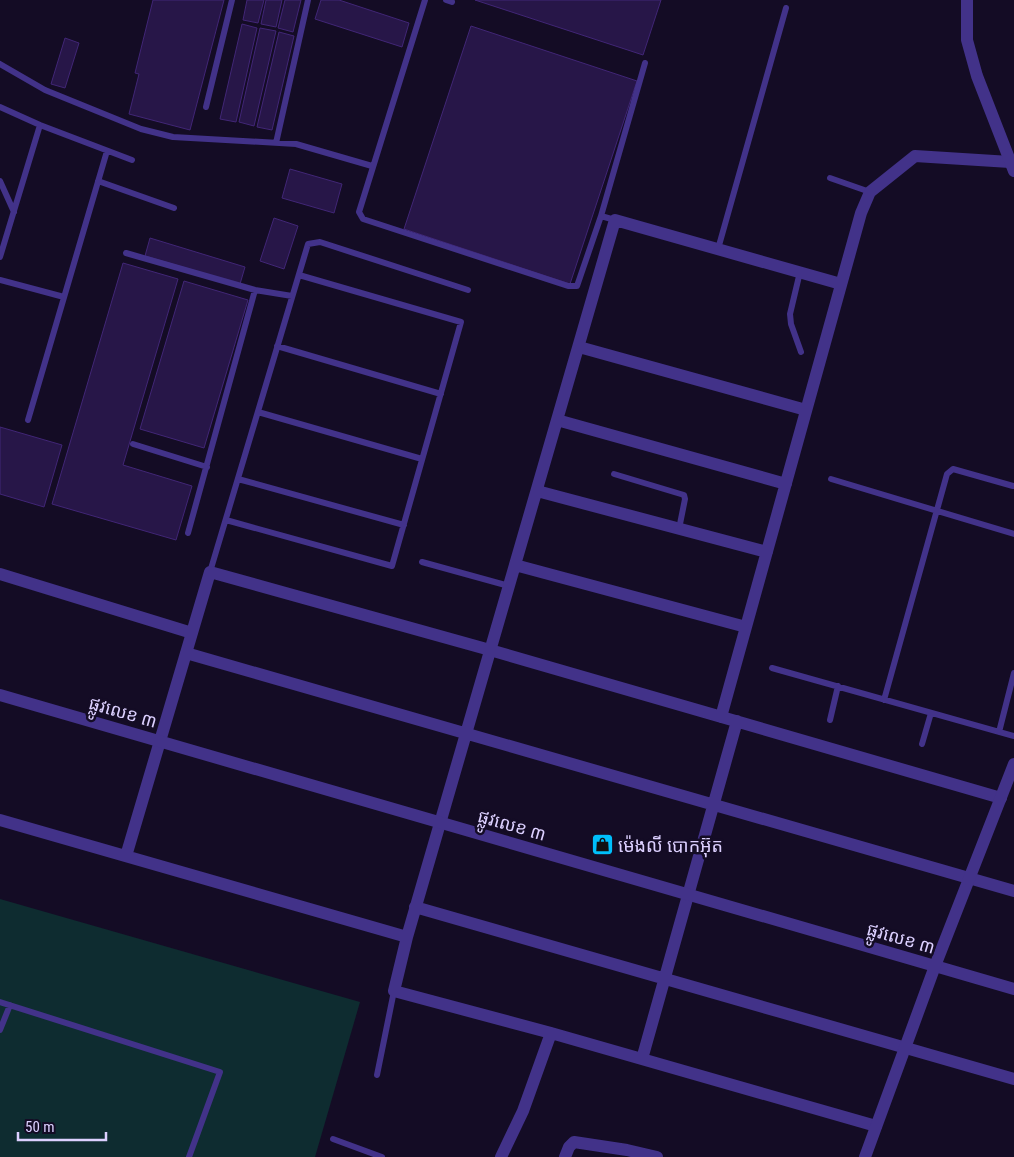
<svg xmlns="http://www.w3.org/2000/svg" width="1014" height="1157" viewBox="0 0 1014 1157" font-family="'Roboto Condensed','Noto Sans Khmer',sans-serif">
	<style>
		.green { fill: #0e2c30 }
		.building { fill: #271648; stroke: #412676 }
		.lines { fill: none; stroke-linecap: round; stroke-linejoin: round }
		.service { stroke: #423289; stroke-width: 6 }
		.minor { stroke: #423289; stroke-width: 12 }
		.tertiary { stroke: #423289; stroke-width: 12 }
		.labels { text-anchor: middle; dominant-baseline: central; stroke-width: 5; stroke-linejoin: round; paint-order: stroke }
		.street-label { font-size: 18px; fill: #dcd0ff; stroke: #140c25 }
		.poi-label { font-size: 18px; fill: #dcd0ff; stroke: #140c25; text-anchor: start }
	</style>
	<rect width="100%" height="100%" fill="#140c25"/>
	<path class="green" d="M0,899L360,1002L315,1157H0Z"/>
	<path class="building" d="M153,0H224L190,130L129,114L139,74L135,73Z
		M247,0H264L258,23L243,20Z
		M266,0H282L276,27L261,24Z
		M285,0H301L293,32L278,28Z
		M321,0H339L409,23L402,47L315,19Z
		M475,0H661L643,55Z
		M242,24L257,28L236,122L220,119Z
		M471,26L637,81L570,284L404,229Z
		M260,28L276,31L254,126L239,122Z
		M279,32L294,36L272,130L257,127Z
		M65,38L79,43L65,88L51,84Z
		M290,169L342,184L334,213L282,198Z
		M274,218L298,226L284,269L260,261Z
		M150,238L245,267L240,284L145,256Z
		M123,263L178,279L123,465L192,486L176,540L52,504Z
		M184,281L248,300L204,448L140,429Z
		M0,427L62,445L44,507L0,494Z"/>
	<g class="lines">
		<path class="service" d="M425,0L359,212L363,219L568,286H577L601,216L615,220
			M446,0L452,2
			M0,64L45,90L141,129L173,137L296,144L372,166
			M0,107L40,125L132,160
			M206,107L232,0
			M276,143L308,0
			M830,178L870,192
			M0,181L14,212
			M98,181L174,208
			M601,216L645,63
			M718,249L786,8
			M126,253L255,290L292,296
			M0,257L40,125
			M800,272L790,314L791,324L801,352
			M0,280L64,297
			M277,346L441,394
			M258,412L422,459
			M28,420L107,151
			M133,444L207,467
			M614,474L684,495L685,499L679,529
			M238,479L404,525
			M831,479L1014,534
			M226,520L392,566L461,322L299,275
			M188,533L255,290
			M422,562L509,586
			M210,572L308,244L320,242L468,290
			M772,668L1014,736
			M884,700L947,474L953,469L1013,486
			M830,720L838,686
			M999,732L1014,673
			M922,744L931,713
			M0,1002L220,1072L189,1157
			M0,1030L10,1005
			M377,1075L394,991
			M333,1139L382,1157"/>
		<path class="minor" d="M841,284L615,220L407,937L394,991L551,1033L876,1126
			M579,347L806,410
			M557,420L786,484
			M537,491L767,552
			M515,565L746,627
			M0,574L192,633
			M186,653L1014,891
			M721,717L861,213L870,192L915,156L1010,162
			M0,820L407,937
			M126,856L210,572L490,650L1001,798
			M415,907L1014,1079
			M935,966L1014,989
			M642,1059L737,721
			M501,1157L523,1111L551,1033
			M565,1157L569,1147L574,1142L627,1150L657,1157"/>
		<path class="tertiary" d="M967,0V40L977,76L1014,171
			M0,695L935,966
			M865,1157L935,966L1014,764"/>
	</g>
	<defs>
		<symbol id="shop-square" viewBox="-11 -11 22 22"><rect x="-9" y="-9" width="18" height="18" rx="4" fill="#00bffb" stroke="#140c25"/><path d="M-5-2.5h2.3a2.7 3.5 0 0 1 5.4 0H5L5.5 6h-11ZM-1.5-2.5h3a1.5 2.3 0 0 0-3 0Z" fill="#111"/></symbol>
	</defs>
	<g fill-rule="evenodd">
		<use href="#shop-square" x="590" y="832" width="25" height="25"/>
	</g>
	<g class="labels">
		<g class="street-label">
			<text transform="translate(123 712) rotate(16)">ផ្លូវលេខ ៣</text>
			<text transform="translate(512 825) rotate(16)">ផ្លូវលេខ ៣</text>
			<text transform="translate(901 938) rotate(16)">ផ្លូវលេខ ៣</text>
		</g>
		<g class="poi-label">
			<text x="618" y="845">ម៉េងលី បោកអ៊ុត</text>
		</g>
	</g>
	<path d="M18 1132v8h88v-8" fill="none" stroke="#dcd0ff" stroke-width="2.5"/>
	<text x="25" y="1132" font-size="15" fill="#dcd0ff" stroke="#140c25" stroke-width="4" paint-order="stroke">50 m</text>
</svg>
